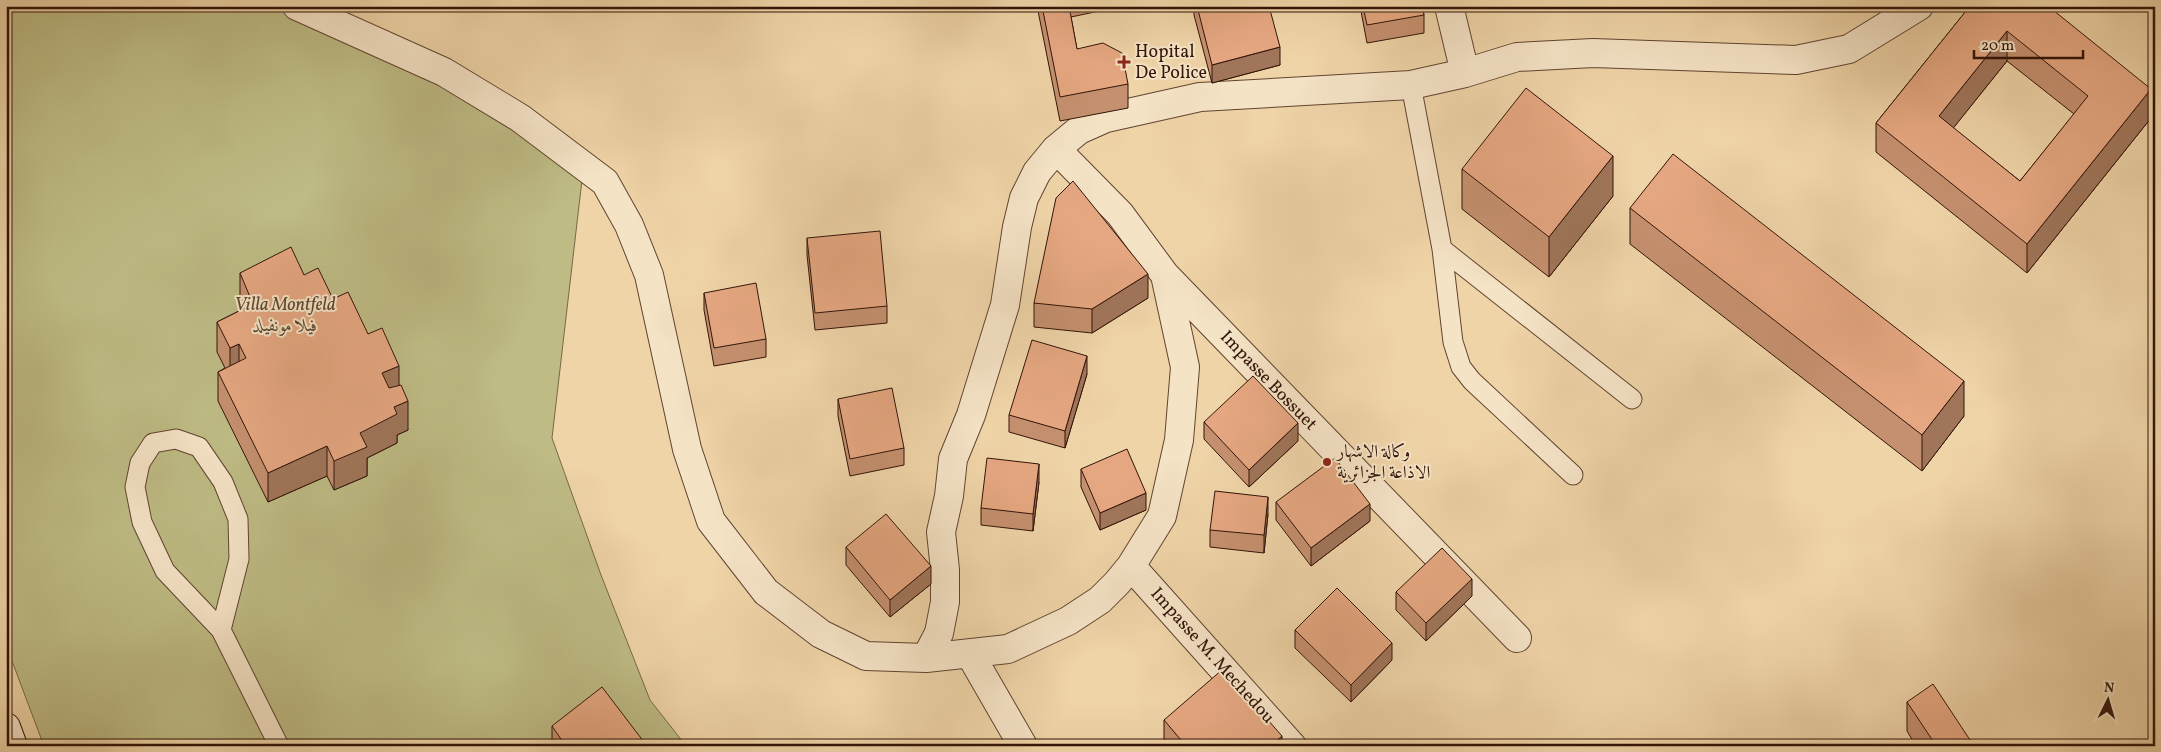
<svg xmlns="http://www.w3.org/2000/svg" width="2161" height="752" viewBox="0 0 2161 752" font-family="Vollkorn,Amiri,serif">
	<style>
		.green { fill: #bebb84; stroke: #786846 }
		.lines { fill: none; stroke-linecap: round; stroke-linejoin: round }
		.lane-casing { stroke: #614430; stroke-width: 21 }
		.street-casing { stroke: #614430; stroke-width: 30 }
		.secondary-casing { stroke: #321409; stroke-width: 30 }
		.lane { stroke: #f5e3c6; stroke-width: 19 }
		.street { stroke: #f5e3c6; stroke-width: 28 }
		.secondary { stroke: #f5e3c6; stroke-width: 28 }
		.wall { fill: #c5906f; stroke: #321409; fill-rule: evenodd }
		.shaded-wall { fill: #a0755a; stroke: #321409 }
		.building { fill: #e5a781; stroke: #321409; fill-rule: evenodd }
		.poi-dot { fill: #8f2418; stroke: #f5e3c6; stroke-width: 2 }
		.labels { text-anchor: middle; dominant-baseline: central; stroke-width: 4; stroke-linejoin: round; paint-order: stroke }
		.poi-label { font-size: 18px; fill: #321409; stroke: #f5e3c6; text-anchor: start }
		.park-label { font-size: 18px; font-style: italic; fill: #5c462e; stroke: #f5e3c6 }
		.street-label { font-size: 18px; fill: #321409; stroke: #f5e3c6 }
	</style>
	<rect width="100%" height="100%" fill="#efd4a7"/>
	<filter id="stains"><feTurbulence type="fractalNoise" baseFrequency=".004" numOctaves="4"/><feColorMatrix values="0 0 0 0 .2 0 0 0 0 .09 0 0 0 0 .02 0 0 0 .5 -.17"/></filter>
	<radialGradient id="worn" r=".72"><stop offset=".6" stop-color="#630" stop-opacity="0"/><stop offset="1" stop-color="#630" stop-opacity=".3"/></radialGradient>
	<path class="green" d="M6,6H274L426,71L501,116L582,180L552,438L601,575L650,700L686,746H44L6,645Z"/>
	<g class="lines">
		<defs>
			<path id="lane" d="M1411,85L1442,249L1632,399
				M1442,249L1453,342L1461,367L1472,381L1573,475
				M221,630L239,559L238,519L223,482L199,447L176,439L153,443L140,463L135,487L142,522L165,571L221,630L279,746"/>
			<path id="street" d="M297,6L444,72L520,118L605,182L629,225L649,275L687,449L711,521L766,592L821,634L866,656L926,658L939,633L945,602V570L941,532L949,496L953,459L971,415L1005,305L1017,227L1024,198L1037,172L1056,149L1079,130L1106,118L1200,97L1411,85L1465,73L1517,57L1593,53L1796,60L1849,49L1919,6
				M1449,6L1465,73
				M1165,275L1517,638
				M1131,566L1292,746
				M970,654L1023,746
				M926,658L1008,649L1068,621L1100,600L1117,583L1131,566L1162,516L1179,440L1185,367L1165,275L1120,214L1056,149"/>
			<path id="secondary" d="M6,727L13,746"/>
		</defs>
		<use href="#lane" class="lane-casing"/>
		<use href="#street" class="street-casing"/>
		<use href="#secondary" class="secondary-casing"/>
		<use href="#lane" class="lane"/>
		<use href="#street" class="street"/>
		<use href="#secondary" class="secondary"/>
	</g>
	<path class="wall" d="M1037,6H1123L1071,17L1077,49L1128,84V108L1060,121Z
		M1194,6H1269L1280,65L1212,83L1194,15Z
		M1360,6H1422L1424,15V33L1367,43Z
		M1970,6L2151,118L2027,273L1876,152V123ZM2007,61L2074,114L2020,181L1953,128Z
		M1462,169L1613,196L1549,277L1462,209Z
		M1630,208L1964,416L1922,471L1630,244Z
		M807,238L887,306V323L815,330L807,255Z
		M240,273L304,275L333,299L368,334L399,385L408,430L397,435V443L367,458V476L334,490L327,476L268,502L218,401V372L225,368L217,352V322L243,309L240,303Z
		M704,293L766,339V357L714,366L704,310Z
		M1148,298L1092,333L1034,327V303Z
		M1087,374L1065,448L1009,432V415Z
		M838,399L904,448V465L850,476L838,416Z
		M1204,422L1298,441L1249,487L1204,439Z
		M1081,469L1146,510L1100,530L1081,487Z
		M1039,482L1033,531L981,525V508Z
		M1276,502L1370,521L1311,566L1276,520Z
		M1268,514L1264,553L1210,547V530Z
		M846,547L931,584L890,617L846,565Z
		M1396,592L1472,596L1426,641L1396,610Z
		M1295,630L1392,660L1351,702L1295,648Z
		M1907,702L1974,746H1916L1907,731Z
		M1164,720L1282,746H1165L1164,745Z
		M552,726L647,746H552Z"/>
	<path class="shaded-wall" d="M2007,31V61L1939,146V116Z
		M1280,47V65L1212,83V65Z
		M2151,89V118L2027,273V244Z
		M1613,156V196L1549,277V237Z
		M1148,274V298L1092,333V309Z
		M239,344V374L230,378V348Z
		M1087,356V374L1065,448V431Z
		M399,366V396L382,402V373Z
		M1964,381V416L1922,471V435Z
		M408,401V430L397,435V443L367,458V476L334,490V461L360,433L394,407Z
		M1298,423V441L1249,487V470Z
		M327,446V476L268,502V473Z
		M1039,464V482L1033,531V514Z
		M1146,493V510L1100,530V513Z
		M1268,497V514L1264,553V535Z
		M1370,504V521L1311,566V548Z
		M931,566V584L890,617V600Z
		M1472,579V596L1426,641V623Z
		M1392,643V660L1351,702V685Z
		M1282,736V746H1271Z"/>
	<path class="building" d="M1042,6H1069L1077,49L1103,43L1122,53L1128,84L1060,97Z
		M1197,6H1269L1280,47L1212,65Z
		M1363,6H1422L1424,15L1367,25Z
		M1970,6H2048L2151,89L2027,244L1876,123ZM2007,31L2088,96L2020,181L1939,116Z
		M1526,88L1613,156L1549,237L1462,169Z
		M1673,154L1964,381L1922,435L1630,208Z
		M1073,181L1148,274L1092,309L1034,303L1056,198Z
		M880,231L887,306L815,313L807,238Z
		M291,247L304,275L318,268L333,299L348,292L368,334L382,328L399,366L382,373L389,388L401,385L408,401L394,407L397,414L360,433L367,447L334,461L327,446L268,473L218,372L246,358L239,344L230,348L217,322L253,304L240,273Z
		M756,283L766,339L714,348L704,293Z
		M1032,340L1087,356L1065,431L1009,415Z
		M1253,376L1298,423L1249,470L1204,422Z
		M892,388L904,448L850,459L838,399Z
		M1127,449L1146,493L1100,513L1081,469Z
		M987,458L1039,464L1033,514L981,508Z
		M1335,458L1370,504L1311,548L1276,502Z
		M1215,491L1268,497L1264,535L1210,530Z
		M886,514L931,566L890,600L846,547Z
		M1442,548L1472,579L1426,623L1396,592Z
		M1337,588L1392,643L1351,685L1295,630Z
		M1223,669L1282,736L1271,746H1186L1164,720Z
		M1933,684L1974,746H1926L1933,741L1907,702Z
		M602,687L647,746H557L563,742L552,726Z"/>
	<g class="poi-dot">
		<path d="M1121.5 54.5h5v5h5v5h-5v5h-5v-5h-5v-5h5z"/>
		<circle cx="1327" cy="462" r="5"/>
	</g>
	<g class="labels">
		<g class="poi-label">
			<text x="1135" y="52">Hopital<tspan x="1135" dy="21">De Police</tspan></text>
			<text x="1337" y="452">وكالة الاشهار<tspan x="1337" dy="21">الاذاعة الجزائرية</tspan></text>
		</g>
		<g class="park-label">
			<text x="285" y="305">Villa Montfeld<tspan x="285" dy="21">فيلا مونفيلد</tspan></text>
		</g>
		<g class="street-label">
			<text transform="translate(1268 381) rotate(46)">Impasse Bossuet</text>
			<text transform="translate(1212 656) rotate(48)">Impasse M. Mechedou</text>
		</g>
	</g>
	<rect width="2161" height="752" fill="none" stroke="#efd4a7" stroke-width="25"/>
	<rect x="8" y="8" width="2146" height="737" fill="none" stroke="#321409" stroke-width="2.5"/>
	<rect x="12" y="12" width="2136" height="727" fill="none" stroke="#321409"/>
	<g transform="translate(2108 700) rotate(5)" stroke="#f5e3c6" stroke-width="4" paint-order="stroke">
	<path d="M0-4L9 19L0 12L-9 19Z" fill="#321409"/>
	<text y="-8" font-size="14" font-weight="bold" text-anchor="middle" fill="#321409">N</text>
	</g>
	<path d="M1974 50v8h109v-8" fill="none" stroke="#321409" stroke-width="2.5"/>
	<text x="1981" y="50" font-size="15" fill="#321409" stroke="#f5e3c6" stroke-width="4" paint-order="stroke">20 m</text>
	<rect width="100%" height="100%" filter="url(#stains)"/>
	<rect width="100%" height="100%" fill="url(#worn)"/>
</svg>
